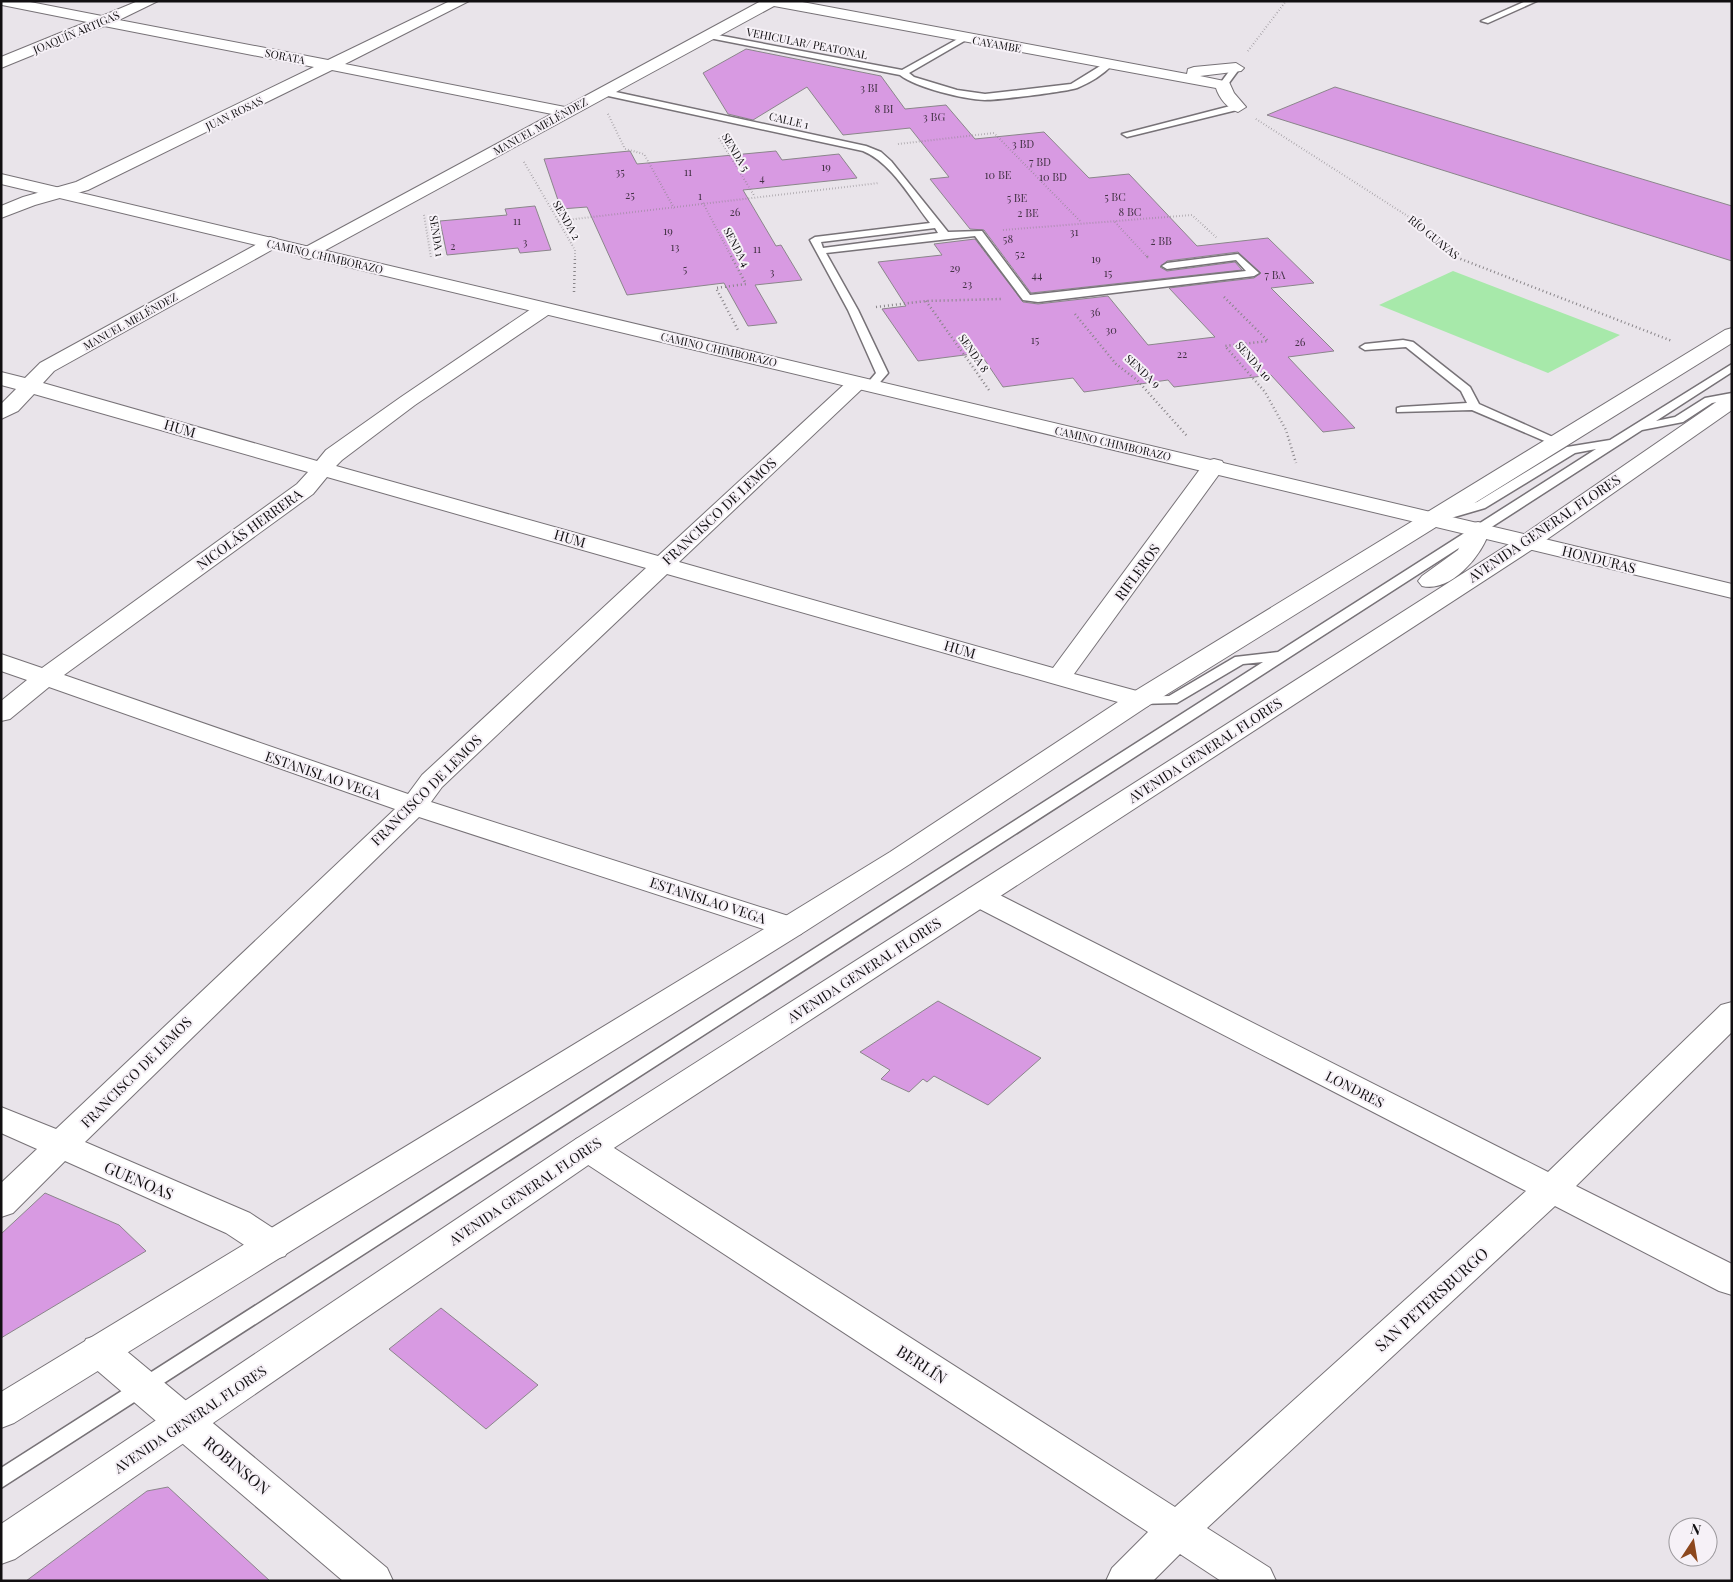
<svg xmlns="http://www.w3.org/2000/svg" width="1733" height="1582" viewBox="0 0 1733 1582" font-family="'Playfair Display',serif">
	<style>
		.green { fill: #a7e9aa }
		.building { fill: #d89ae2; stroke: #8b868b }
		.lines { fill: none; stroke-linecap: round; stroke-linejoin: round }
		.service-casing { stroke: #777277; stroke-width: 3 }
		.minor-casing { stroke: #777277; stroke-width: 2 }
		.tertiary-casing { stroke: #777277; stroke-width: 2 }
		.secondary-casing { stroke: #777277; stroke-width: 2 }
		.path-far1 { stroke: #888488; stroke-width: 2; stroke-dasharray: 0.5 2.5; stroke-linecap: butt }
		.path { stroke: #888488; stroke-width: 2.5; stroke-dasharray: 1 3; stroke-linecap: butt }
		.service { fill: #fff; fill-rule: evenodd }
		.minor { fill: #fff; fill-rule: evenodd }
		.tertiary { fill: #fff; fill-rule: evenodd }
		.secondary { fill: #fff; fill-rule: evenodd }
		.labels { text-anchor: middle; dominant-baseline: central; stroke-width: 4; stroke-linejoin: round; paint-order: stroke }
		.far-street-label { font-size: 11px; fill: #110f11; stroke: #f6f1f7 }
		.number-label { font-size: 11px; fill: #433245 }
		.street-label { font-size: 14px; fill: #110f11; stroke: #f6f1f7 }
		.near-street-label { font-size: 16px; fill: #110f11; stroke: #f6f1f7 }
	</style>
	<rect width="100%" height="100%" fill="#e9e4ea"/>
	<path class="green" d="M1453,271L1620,335L1548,373L1379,305Z"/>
	<path class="building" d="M746,49L881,76L905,109L946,105L975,139L1044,132L1089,178L1129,174L1197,246L1268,238L1314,283L1271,288L1334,351L1288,357L1355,428L1323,432L1271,375L1174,387L1168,380L1084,392L1073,378L1003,387L980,353L918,361L882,309L906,306L878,262L942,255L934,244L975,239L1023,302L1038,304L1108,296L1148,345L1215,337L1169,288L1254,278L1261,273L1238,252L1167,261L1160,267L1167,271L1235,262L1242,270L1031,293L984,230L970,229L930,179L949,177L910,128L843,135L807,87L753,120L728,114L703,73Z
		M1335,87L1732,206V261L1267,115Z
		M630,151L637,164L776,151L782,160L839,154L857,178L743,190L776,246L781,245L802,280L755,285L777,323L748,326L724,283L627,295L587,207L561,209L544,159Z
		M535,206L551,250L520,253L518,248L447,255L440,221L507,215L505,209Z
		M938,1001L1041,1058L988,1105L934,1076L927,1082L923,1079L909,1092L881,1079L890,1070L860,1052Z
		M45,1193L119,1225L146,1251L1,1338V1234Z
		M441,1308L538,1385L486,1429L389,1349Z
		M168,1487L270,1581H26L147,1491Z"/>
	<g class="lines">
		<defs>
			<path id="service" d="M1526,1H1537L1488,23L1481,21Z
				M707,33L902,70L963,36L967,38L966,40L909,73L914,77L957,90L985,94L1071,84L1105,63L1112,65C1103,75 1089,83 1077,88C1064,92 999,100 985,100C963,99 917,88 900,75L704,37L703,35Z
				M1233,66L1240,68L1226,87H1220L1219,85Z
				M602,89L866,146L881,152L891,161L948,232L982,231L1030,295L1246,271L1236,260L1167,269L1162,266L1167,263L1238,254L1259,273L1254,276L1038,302L1023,300L975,236L826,253L858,310L888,373L875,388H867L865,386L876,373L848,310L810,240L815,237L930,223C911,199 892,163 863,151L599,94L598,92ZM935,228L938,233L823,248L821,242Z
				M1238,104L1241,105V109L1127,137L1122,134Z
				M1403,340L1413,342L1470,387L1479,404L1564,442L1558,446L1554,445L1472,410L1397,412V408L1401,407L1467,403L1461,391L1406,347L1365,350L1360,347L1365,344Z
				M1732,364V372L1656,421L1675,417L1705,398L1732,393V399L1712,403L1683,422L1642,430L1,1488V1468L1263,662L1243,664L1177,703L1139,704L1132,700L1134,697L1169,696L1235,657L1278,652L1596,449L1575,453L1485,508L1444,520L1438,516L1440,513L1477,502L1567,447L1610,440Z"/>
			<path id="minor" d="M1,1H25L102,16L138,1H158L119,20L328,60L450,1H469L345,64L565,107L761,1H797L1187,74L1188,69L1194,67L1236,63L1244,68L1241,71L1200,76L1229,82L1234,93L1246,107L1238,112C1228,109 1219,98 1216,88L774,6L309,259L302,257L300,253L302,249L552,114L332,70L88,190L35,205L1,218V206L23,197L76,182L314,67L104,26L1,68V57L87,22L2,5Z
				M270,237L277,239L279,243L277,247L54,371L43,383L317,461L326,450L401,397L537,305H551L554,309L551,313L415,405L342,460L336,466L658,556L850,379L857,377L864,379L867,383L864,387L679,562L1053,668L1206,461L1214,459L1222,461L1225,466L1074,674L1148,694L1152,700L1148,706L1139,708L667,574L442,787L431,802L801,920L805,927L801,934L790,937L779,934L419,817L85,1142L250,1213L285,1236L291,1246L285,1256L273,1260L261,1256L226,1233L65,1161L13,1213L1,1217V1183L37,1149L1,1133V1107L56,1129L395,809L49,687L10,719L1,721V701L27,680L1,671V654L42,668L297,484L308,472L34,394L18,411L1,419V404L16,389L1,385V372L25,378L40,363ZM327,477L646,568L422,775L408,794L64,675L313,494Z
				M1528,535L1732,584V598L1520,547L1516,542L1520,537Z
				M978,886L988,889L1548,1172L1721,1005L1732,1002V1032L1576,1186L1732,1264V1295L1719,1291L1555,1206L1207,1528L1270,1568L1276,1581H1221L1180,1554L1153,1581H1106L1112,1568L1148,1532L576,1157L571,1148L576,1139L588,1136L600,1139L1175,1507L1526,1191L968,903L963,896L968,889Z
				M99,1335L112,1339L387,1568L393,1581H343L86,1361L81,1350L86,1339Z"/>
			<path id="tertiary" d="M1,174L1528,535L1536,537L1540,542L1536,547L1528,549L1,184Z"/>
			<path id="secondary" d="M1732,328V343L1148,706L910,864L801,934L14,1423L1,1428V1392L779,920L890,852L1130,694L1725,330Z
				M1732,394V410L1536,547L600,1157L15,1559L1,1564V1524L576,1139L1520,537L1725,396Z
				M1478,522L1486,524L1490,529C1483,555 1451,593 1422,586L1418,581L1422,576L1458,550L1470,524Z"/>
		</defs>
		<use href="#service" class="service-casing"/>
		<use href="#minor" class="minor-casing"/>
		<use href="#tertiary" class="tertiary-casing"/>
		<use href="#secondary" class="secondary-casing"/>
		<path class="path-far1" d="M1248,51L1286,1
			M608,114L625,149L644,154L674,208
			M1256,119L1420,224L1455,258
			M719,138L755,197
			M898,144L994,133L1081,222
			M524,162L575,250V258
			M703,203L732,258
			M424,215L431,258
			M558,221L879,183
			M1115,222L1148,258
			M1003,230L1192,215L1218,239"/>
		<path class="path" d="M731,256L746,284L716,288L738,330
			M1147,256L1148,258
			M1453,256L1672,341
			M574,292L575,256
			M1224,297L1268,341L1225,346L1265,392L1286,430L1296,463
			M926,301L989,390
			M876,307L926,301L1001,299
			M1075,314L1116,364L1137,380L1187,436"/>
		<use href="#service" class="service"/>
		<use href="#minor" class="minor"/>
		<use href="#tertiary" class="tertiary"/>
		<use href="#secondary" class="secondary"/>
	</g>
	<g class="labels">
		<g class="far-street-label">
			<text transform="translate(76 32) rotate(-23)">JOAQUÍN ARTIGAS</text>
			<text transform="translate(807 43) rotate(11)">VEHICULAR/ PEATONAL</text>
			<text transform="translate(997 44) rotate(10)">CAYAMBE</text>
			<text transform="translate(285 56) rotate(11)">SORATA</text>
			<text transform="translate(234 113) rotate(-26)">JUAN ROSAS</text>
			<text transform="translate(789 120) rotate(13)">CALLE 1</text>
			<text transform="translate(540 126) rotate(-29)">MANUEL MELÉNDEZ</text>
			<text transform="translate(736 152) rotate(59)">SENDA 5</text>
			<text transform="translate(567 220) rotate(60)">SENDA 2</text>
			<text transform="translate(437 236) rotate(81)">SENDA 1</text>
			<text transform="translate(1434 237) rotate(39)">RÍO GUAYAS</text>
			<text transform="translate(737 247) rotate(62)">SENDA 4</text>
			<text transform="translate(325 256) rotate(13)">CAMINO CHIMBORAZO</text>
			<text transform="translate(130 321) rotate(-29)">MANUEL MELÉNDEZ</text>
			<text transform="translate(719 349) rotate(13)">CAMINO CHIMBORAZO</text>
			<text transform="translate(974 353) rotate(55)">SENDA 8</text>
			<text transform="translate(1254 361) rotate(49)">SENDA 10</text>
			<text transform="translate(1143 371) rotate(43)">SENDA 9</text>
			<text transform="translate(1113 443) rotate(13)">CAMINO CHIMBORAZO</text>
		</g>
		<g class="number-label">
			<text x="869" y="87">3 BI</text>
			<text x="884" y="108">8 BI</text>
			<text x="934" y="116">3 BG</text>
			<text x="1023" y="143">3 BD</text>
			<text x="1040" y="161">7 BD</text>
			<text x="826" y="166">19</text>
			<text x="620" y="171">35</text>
			<text x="688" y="171">11</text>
			<text x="998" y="174">10 BE</text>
			<text x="1053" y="176">10 BD</text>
			<text x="762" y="177">4</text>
			<text x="630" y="194">25</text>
			<text x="700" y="195">1</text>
			<text x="1115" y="196">5 BC</text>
			<text x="1017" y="197">5 BE</text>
			<text x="735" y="211">26</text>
			<text x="1130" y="211">8 BC</text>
			<text x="1028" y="212">2 BE</text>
			<text x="517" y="220">11</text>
			<text x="668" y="230">19</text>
			<text x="1074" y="231">31</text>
			<text x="1008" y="238">58</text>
			<text x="1161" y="240">2 BB</text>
			<text x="525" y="241">3</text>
			<text x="453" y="245">2</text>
			<text x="675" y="246">13</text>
			<text x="757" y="248">11</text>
			<text x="1020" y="253">52</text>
			<text x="1096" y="258">19</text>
			<text x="955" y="267">29</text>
			<text x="685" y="268">5</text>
			<text x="772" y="271">3</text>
			<text x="1108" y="272">15</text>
			<text x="1037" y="274">44</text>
			<text x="1275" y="274">7 BA</text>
			<text x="967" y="283">23</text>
			<text x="1095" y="311">36</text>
			<text x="1111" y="329">30</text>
			<text x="1035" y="339">15</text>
			<text x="1300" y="341">26</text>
			<text x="1182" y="353">22</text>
		</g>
		<g class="street-label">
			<text transform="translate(180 428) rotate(16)">HUM</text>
			<text transform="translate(719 511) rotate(-43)">FRANCISCO DE LEMOS</text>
			<text transform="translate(1544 528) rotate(-34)">AVENIDA GENERAL FLORES</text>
			<text transform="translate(249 529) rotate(-36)">NICOLÁS HERRERA</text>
			<text transform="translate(570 538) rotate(16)">HUM</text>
			<text transform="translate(1599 559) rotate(14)">HONDURAS</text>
			<text transform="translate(1137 572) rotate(-54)">RIFLEROS</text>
			<text transform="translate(960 649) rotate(16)">HUM</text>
			<text transform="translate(1205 750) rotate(-33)">AVENIDA GENERAL FLORES</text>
			<text transform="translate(323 775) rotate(19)">ESTANISLAO VEGA</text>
			<text transform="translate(426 790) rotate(-45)">FRANCISCO DE LEMOS</text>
			<text transform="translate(708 900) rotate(18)">ESTANISLAO VEGA</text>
			<text transform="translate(864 970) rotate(-33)">AVENIDA GENERAL FLORES</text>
			<text transform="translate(136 1072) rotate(-45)">FRANCISCO DE LEMOS</text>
			<text transform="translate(1355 1089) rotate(27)">LONDRES</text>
			<text transform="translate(525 1191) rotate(-34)">AVENIDA GENERAL FLORES</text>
			<text transform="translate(190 1419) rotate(-34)">AVENIDA GENERAL FLORES</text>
		</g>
		<g class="near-street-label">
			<text transform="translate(139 1180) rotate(23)">GUENOAS</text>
			<text transform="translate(1431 1299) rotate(-42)">SAN PETERSBURGO</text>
			<text transform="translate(922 1364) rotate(33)">BERLÍN</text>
			<text transform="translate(237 1465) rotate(40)">ROBINSON</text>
		</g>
	</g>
	<rect width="1733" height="1582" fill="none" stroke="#110f11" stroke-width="5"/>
	<g transform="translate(1693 1542) rotate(12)"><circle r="24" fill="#f6f1f7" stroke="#9a979b"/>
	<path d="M0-4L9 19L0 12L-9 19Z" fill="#8c471d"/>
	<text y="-8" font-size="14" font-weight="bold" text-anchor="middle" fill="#110f11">N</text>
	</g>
</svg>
